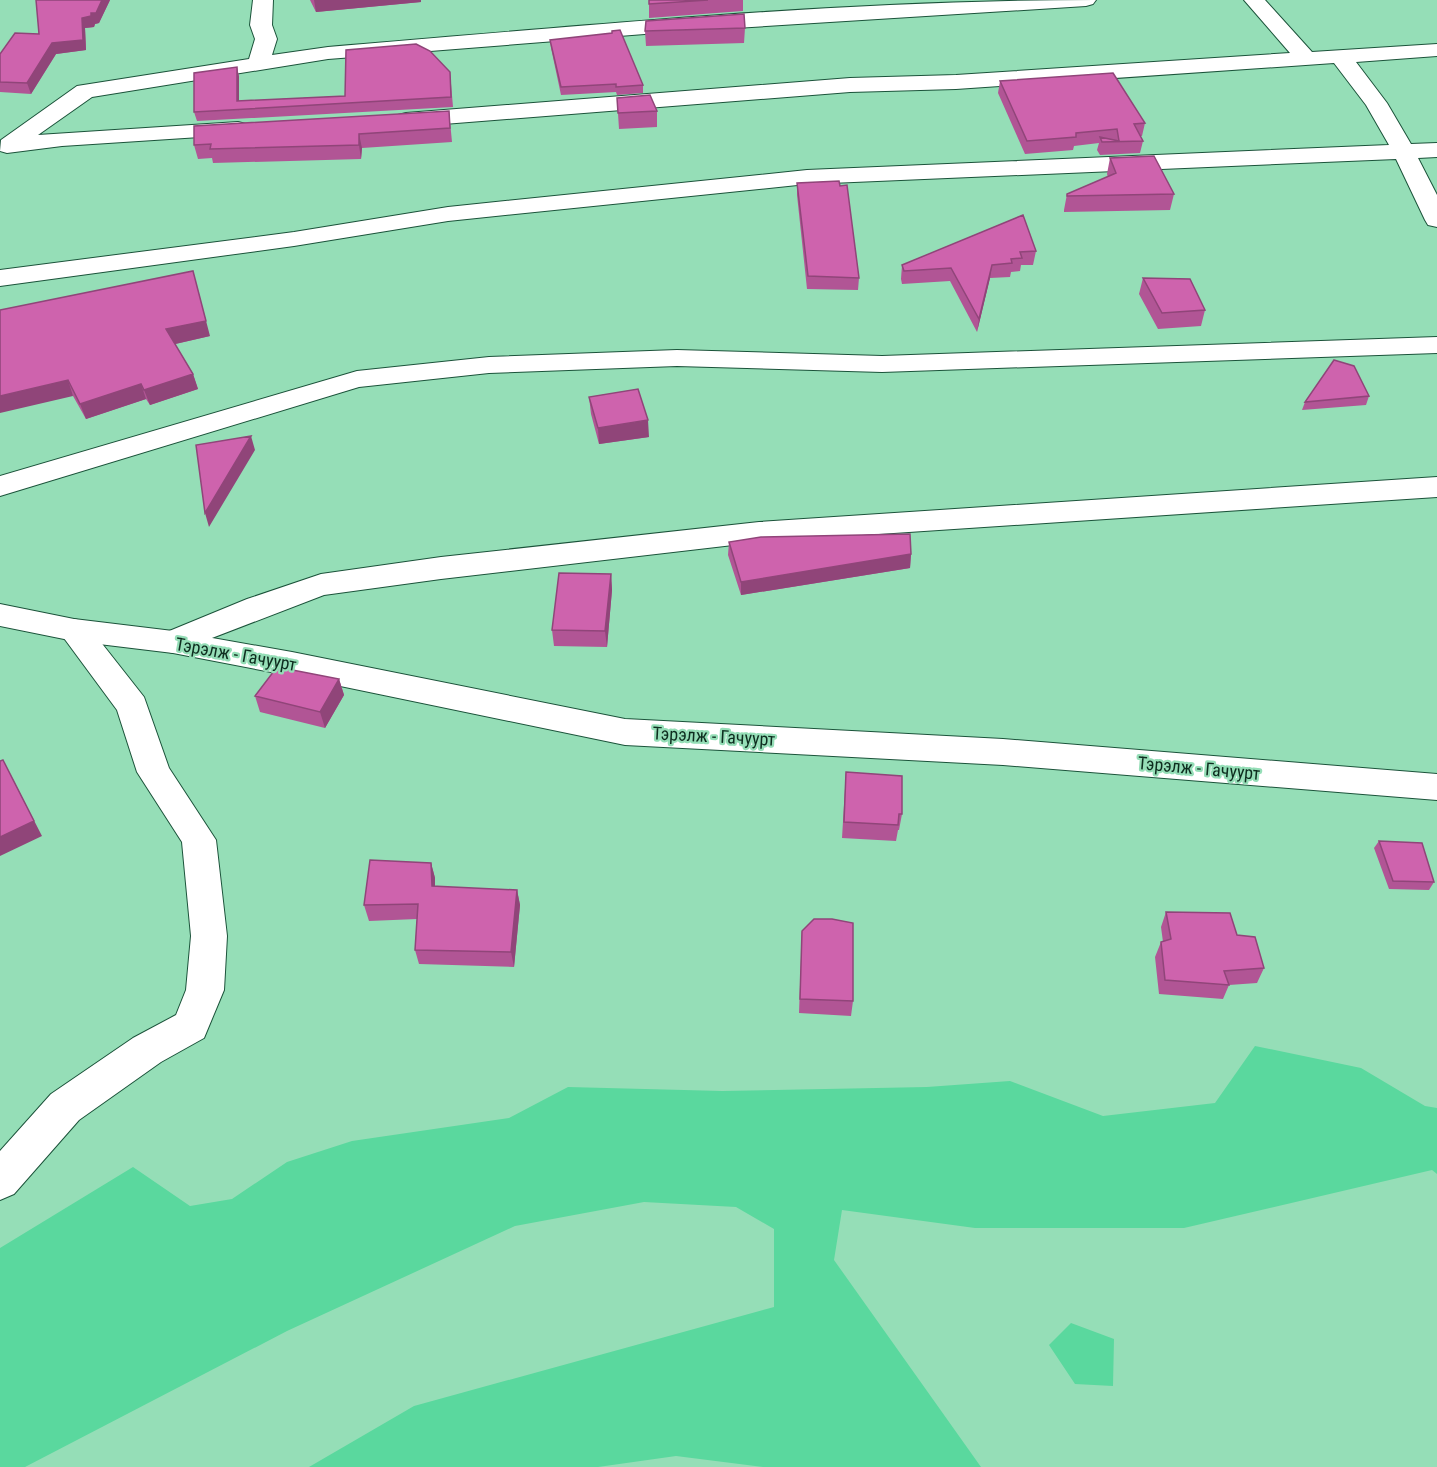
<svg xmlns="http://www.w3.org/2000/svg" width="1437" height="1467" viewBox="0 0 1437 1467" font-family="'Roboto Condensed',sans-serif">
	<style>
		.green { fill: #5ad89e }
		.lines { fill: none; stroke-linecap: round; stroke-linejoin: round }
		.street-casing { stroke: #1b533a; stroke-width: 2 }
		.secondary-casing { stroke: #1b533a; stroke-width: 2 }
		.street { fill: #fff; fill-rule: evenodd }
		.secondary { fill: #fff; fill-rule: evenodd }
		.wall { fill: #b15595 }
		.shaded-wall { fill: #904579 }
		.building { fill: #ce63ad; stroke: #904579; stroke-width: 1.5 }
		.labels { text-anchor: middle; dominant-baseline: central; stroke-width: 4.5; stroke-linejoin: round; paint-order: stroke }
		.street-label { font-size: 18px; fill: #0e2d1f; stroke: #95deb7 }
	</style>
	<rect width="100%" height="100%" fill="#95deb7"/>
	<path class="green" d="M1255,1046L1361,1068L1425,1106L1437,1108V1174L1432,1170L1184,1228H975L842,1210L834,1260L981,1467H763L676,1456L598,1467H309L414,1406L774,1307V1229L736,1207L644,1202L515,1226L287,1331L25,1467H0V1248L133,1167L190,1206L232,1199L287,1162L352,1141L509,1118L568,1087L722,1091L927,1087L1010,1081L1103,1116L1215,1103Z
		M1071,1323L1114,1339L1113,1386L1075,1384L1049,1345Z"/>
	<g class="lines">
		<defs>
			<path id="street" d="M253,0H273L272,25L277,39L272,55L328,47C583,26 840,0 1096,0L1093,4L1086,6L670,32L328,59L92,97L38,135L238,122L246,124L249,129L246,134L62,146L7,153L0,151L1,140L77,86L249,59L255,39L250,25Z
				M1244,0H1265L1312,52L1437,44V56L1356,62L1387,103L1411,144L1437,143V157L1418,158L1437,195V227L1428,225L1425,220L1396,159L807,184L448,221L294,246L0,286V270L294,232L448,207L807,170L1389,145L1366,105L1334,63L956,89L850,92L406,127L398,125L395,120L398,115L406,113L850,78L956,75L1290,53Z
				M1437,337V353L882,372L677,366L489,373L359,387L0,496V476L357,371L489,357L677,350L882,356Z
				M1437,477V497L759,542L441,579L324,595L173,653L162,650L157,642L162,634L247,599L321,574L441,557L759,522Z
				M74,619L85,622L144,697L169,768L216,840L227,936L224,990L204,1038L161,1062L79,1120L14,1194L0,1200V1151L51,1094L133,1038L176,1015L186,990L191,936L182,842L137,772L117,710L58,630L63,622Z"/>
			<path id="secondary" d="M0,604L74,619L173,631L292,652L625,719L1003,739L1437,774V800L1003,765L625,745L292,676L173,653L74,641L0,626Z"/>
		</defs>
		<use href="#street" class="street-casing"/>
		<use href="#secondary" class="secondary-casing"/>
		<use href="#street" class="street"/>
		<use href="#secondary" class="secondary"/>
	</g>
	<path class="wall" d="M36,0H110L99,23L95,24L94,27L85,28L86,50L56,54L31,94L0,92V54L39,34Z
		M310,0H421V2L316,12Z
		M649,0H743V11L649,18Z
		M745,28L744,43L646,46L645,31Z
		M550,40L643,85V93L617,95L616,92L561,95L551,48Z
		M237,67L239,77V101L345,96L450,72L453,107L197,121L194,112Z
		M1000,81L1145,123L1142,136H1140L1143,141L1140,153L1100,155L1097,150L1099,143L1074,146L1073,150L1025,154L998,93Z
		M617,98L657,111V127L619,129Z
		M449,111L452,142L362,148L361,159L213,163L212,158L198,159L194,145Z
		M1110,158L1174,194L1170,210L1064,212V210L1067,194L1108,177L1107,174Z
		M797,183L859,278L858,290L807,289L797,195Z
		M1023,215L1036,251L1033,265H1021L1020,271L1011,272L1010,277L990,278L977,332L950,281L902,284L901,279L902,265Z
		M1143,278L1205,310L1201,326L1158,329L1139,294Z
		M0,310L210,336L175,344L193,374L198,389L150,405L146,399L86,419L73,396Z
		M1369,396L1366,405L1302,410L1305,402Z
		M589,397L649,437L599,444L591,414Z
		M729,542L911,554L910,568L741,595L728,555Z
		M611,574L612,590L607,647L554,646L552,630Z
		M339,679L344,695L325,728L260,712L255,696Z
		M846,772L902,814L899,830H898L896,841L842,838Z
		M1379,841L1434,882L1429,890L1389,889L1374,848Z
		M431,863L435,878V887L517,890L520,905L514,967L419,964L415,950L417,919L369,921L364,905Z
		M1166,912L1237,935L1264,968L1257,983L1229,985L1223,999L1159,994L1155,957L1161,942H1163L1161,927Z
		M802,931L853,1001L851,1016L799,1013Z"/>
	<path class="shaded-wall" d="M102,0H110L99,23L95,24L94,27L85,28L86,50L56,54L31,94L27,83L52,43L82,18L91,13Z
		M314,0H421V2L316,12Z
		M237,67L239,77V111L237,101Z
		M359,134L362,148L361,159L359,145Z
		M992,265L990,278L977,332L979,319Z
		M193,271L210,336L171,345L166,329Z
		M193,374L198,389L150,405L144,390Z
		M68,380L73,396L0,413V396Z
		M141,384L146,399L86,419L80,404Z
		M648,420L649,437L599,444L598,428Z
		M251,436L255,450L209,527L205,513Z
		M911,554L910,568L741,595V582Z
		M611,574L612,590L607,647L605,631Z
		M339,679L344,695L325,728L320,712Z
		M3,760L42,836L0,856V837Z
		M431,863L435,878V902L432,886Z
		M517,890L520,905L514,967L511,952Z"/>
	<path class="building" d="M36,0H102L96,13H91V16L82,18L83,40L52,43L27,83L0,82V54L15,33L39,34Z
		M649,0H708L649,4Z
		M744,14L745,28L645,31L646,21Z
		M620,30L643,85L616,87V84L561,87L550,40L612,33V31Z
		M416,44L430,51L450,72L451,97L194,112V73L237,67V101L345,96L346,50Z
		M1113,73L1145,123L1134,124L1143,141L1102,142L1100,137L1119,141L1117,129L1076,133V137L1027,141L1000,81Z
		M650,95L657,111L618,113L617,98Z
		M449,111L450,128L359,134V145L210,149L211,144L194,145V126Z
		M1154,156L1174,194L1067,196V194L1116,173L1110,158Z
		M839,181L840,186L847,185L859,278L808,276L797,183Z
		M1023,215L1036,251L1020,252L1022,258L1011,259L1012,263L992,265L979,319L951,268L904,271L902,265Z
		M193,271L206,321L166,329L193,374L144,390L141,384L80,404L68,380L0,396V310Z
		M1143,278L1190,279L1205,310L1162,313Z
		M1334,360L1354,366L1369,396L1305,402Z
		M638,389L648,420L598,428L589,397Z
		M251,436L205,513L196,445Z
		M910,534L911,554L741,582L729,542L761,537Z
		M559,573L611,574L605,631L552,630Z
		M277,667L339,679L320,712L255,696Z
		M3,760L34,821L0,837V761Z
		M846,772L902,776V814H899L898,825L844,822Z
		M1379,841L1422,843L1434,882L1393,881Z
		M370,860L431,863L432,886L517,890L511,952L415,950L418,904L364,905Z
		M1166,912L1230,913L1237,935L1255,937L1264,968L1224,971L1229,985L1165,980L1161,942L1171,939Z
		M814,919H832L853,923V1001L800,999L802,931Z"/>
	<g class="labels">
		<g class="street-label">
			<text transform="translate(236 654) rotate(10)">Тэрэлж - Гачуурт</text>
			<text transform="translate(714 736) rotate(3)">Тэрэлж - Гачуурт</text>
			<text transform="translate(1199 768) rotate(5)">Тэрэлж - Гачуурт</text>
		</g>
	</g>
</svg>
